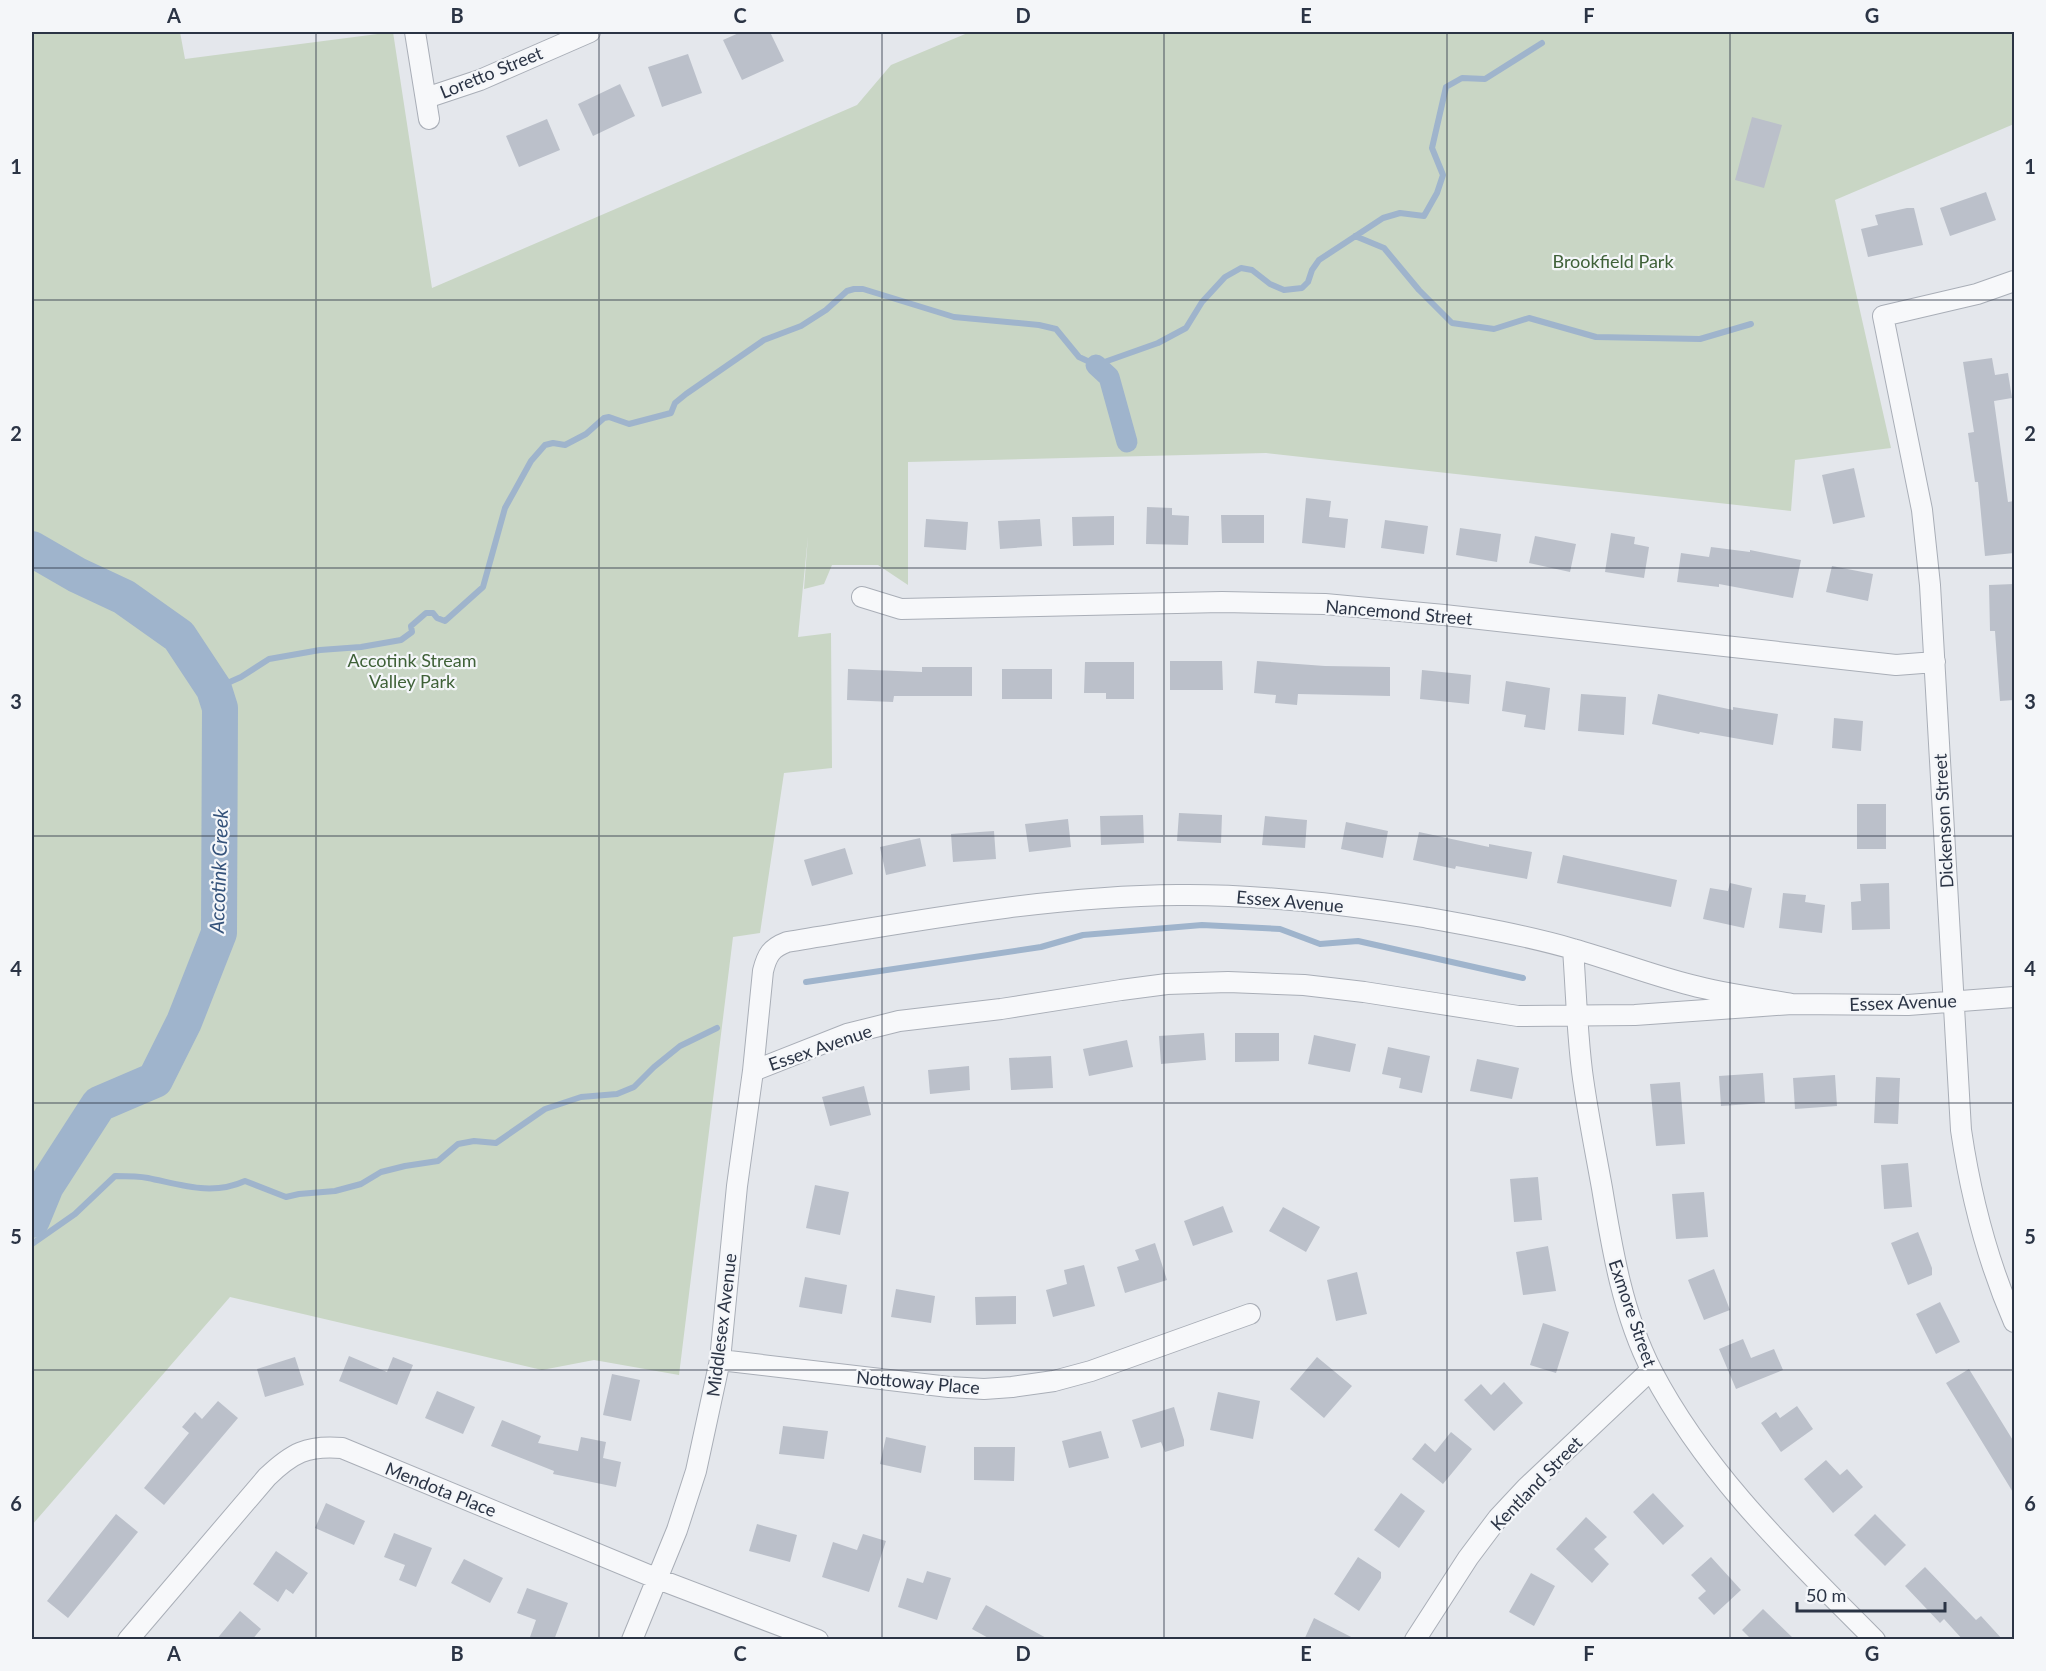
<svg xmlns="http://www.w3.org/2000/svg" width="2046" height="1671" viewBox="0 0 2046 1671" font-family="Lato,sans-serif">
	<style>
		.green { fill: #c9d6c5 }
		.lines { fill: none; stroke-linecap: round; stroke-linejoin: round }
		.stream { stroke: #9fb4cc; stroke-width: 6 }
		.canal { stroke: #9fb4cc; stroke-width: 21 }
		.river { stroke: #9fb4cc; stroke-width: 36 }
		.building { fill: #bbc0ca }
		.minor-casing { stroke: #a9aeb7; stroke-width: 22 }
		.minor { stroke: #f7f8fa; stroke-width: 20 }
		.grid { fill: none; stroke: #2b3445; stroke-width: 1.5; stroke-opacity: 0.55 }
		.labels { text-anchor: middle; dominant-baseline: central; stroke-width: 4.5; stroke-linejoin: round; paint-order: stroke }
		.street-label { font-size: 18px; fill: #2b3445; stroke: #f4f6f9 }
		.park-label { font-size: 18px; fill: #3f6138; stroke: #f4f6f9 }
		.water-label { font-size: 20px; font-style: italic; fill: #34527a; stroke: #f4f6f9 }
		.neatline { fill: none; stroke: #2b3445; stroke-width: 2 }
		.grid-label { font-size: 20px; text-anchor: middle; font-weight: bold; fill: #2b3445 }
	</style>
	<rect width="100%" height="100%" fill="#e4e7ec"/>
	<path class="green" d="M32,32H180L185,59L393,32L432,288L857,105L891,65L970,32H2014V124L1835,200L1891,448L1795,460L1791,511L1266,453L908,462V585L878,565H832L824,584L804,589L808,536L798,637L831,633L832,768L784,773L760,933L733,937L679,1375L594,1360L542,1370L230,1297L32,1525Z"/>
	<g class="lines">
		<path class="stream" d="M1355,236L1384,248L1419,290L1452,323L1494,329L1529,318L1596,337L1700,339L1751,324
			M214,689L241,677L269,659L320,650L361,647L401,640L412,632L411,626L426,613H433L437,618L445,621L483,587L505,508L531,461L545,445L553,443L565,445L586,434L604,418L609,417L629,424L671,413L675,403L686,394L764,340L801,326L826,310L847,291L854,289H863L954,317L1039,325L1056,329L1079,357L1096,365L1158,343L1186,328L1202,302L1225,277L1241,268L1252,270L1270,284L1284,290L1302,288L1308,282L1312,270L1319,260L1383,218L1400,213L1424,216L1437,193L1443,175L1432,148L1446,87L1462,78L1485,79L1542,43
			M806,982L1041,947L1083,935L1202,925L1280,929L1320,944L1358,941L1523,978
			M32,1244L75,1214L115,1176C126,1176 138,1176 148,1178C182,1185 212,1196 245,1181L286,1197L299,1194L335,1191L361,1184L381,1172L405,1166L438,1161L458,1144L474,1141L496,1143L545,1109L581,1097L617,1094L634,1087L654,1067L680,1046L717,1028"/>
		<path class="canal" d="M1096,365L1109,377L1127,442"/>
		<path class="river" d="M32,549L77,575L124,597L179,636L214,689L220,708L219,933L184,1022L155,1080L99,1104L46,1186L32,1220"/>
	</g>
	<path class="building" d="M741,32H770L784,61L742,80L723,40Z
		M688,54L702,93L662,107L648,67Z
		M620,84L635,116L593,136L578,104Z
		M1752,117L1782,125L1764,188L1735,180Z
		M547,119L560,150L519,167L506,136Z
		M1986,192L1996,220L1950,236L1940,208Z
		M1907,208H1914L1923,245L1868,257L1861,229L1878,225L1875,215Z
		M1992,358L1995,375L2008,373L2012,398L1994,401L2008,502L2014,501V553L1985,556L1978,482H1975L1968,433L1974,432L1963,362Z
		M1854,468L1865,517L1833,524L1822,475Z
		M1306,498L1331,501L1329,517L1348,519L1345,548L1302,543Z
		M1147,507L1172,508V515L1189,516L1188,545L1146,544Z
		M1221,515H1264V543H1222Z
		M1114,516V545L1073,546L1072,517Z
		M926,519L968,522L966,550L924,547Z
		M1040,519L1042,546L1000,549L998,521Z
		M1385,520L1428,526L1424,554L1381,548Z
		M1460,528L1501,534L1497,562L1456,555Z
		M1611,533L1635,537L1634,544L1649,547L1644,578L1605,572Z
		M1535,536L1576,544L1570,572L1529,563Z
		M1711,547L1750,552V550L1801,560L1793,598L1719,584V587L1677,582L1681,553L1709,557Z
		M1832,566L1873,574L1868,601L1826,592Z
		M2014,584V700L2000,701L1995,631H1990L1989,585Z
		M1170,661H1222L1223,690H1170Z
		M1257,661L1325,666L1390,667V696L1298,694L1297,705L1275,703L1276,695L1254,693Z
		M1085,662H1134V699H1106V693H1084Z
		M922,667H972V696H894L893,702L847,700L848,669L922,672Z
		M1002,669H1052V699H1002Z
		M1422,670L1471,675L1469,704L1420,699Z
		M1506,681L1550,688L1545,730L1524,727L1526,715L1502,711Z
		M1581,694L1626,697L1624,735L1578,731Z
		M1658,694L1733,710V707L1778,714L1773,745L1700,732L1699,734L1652,724Z
		M1834,718L1863,721L1861,751L1832,748Z
		M1857,804H1886V849H1857Z
		M1179,813L1222,815L1221,843L1177,841Z
		M1143,815L1144,843L1101,845L1100,816Z
		M1265,816L1307,820L1305,848L1262,845Z
		M1068,819L1071,847L1029,852L1025,824Z
		M1346,822L1388,831L1383,858L1341,849Z
		M994,831L996,859L953,862L951,834Z
		M1419,832L1489,847V844L1532,852L1527,879L1456,866L1455,869L1413,860Z
		M920,838L926,866L886,875L880,847Z
		M845,848L853,874L812,886L804,860Z
		M1563,855L1677,880L1671,907L1557,883Z
		M1730,883L1752,888L1744,928L1703,919L1710,888L1728,891Z
		M1889,883L1890,929L1852,930L1851,902L1861,901L1860,884Z
		M1783,893L1806,895L1805,902L1825,905L1822,933L1779,928Z
		M1204,1033L1206,1060L1161,1064L1159,1036Z
		M1235,1033H1279V1061L1235,1062Z
		M1314,1035L1356,1044L1350,1072L1308,1064Z
		M1127,1040L1133,1067L1089,1076L1083,1049Z
		M1388,1047L1430,1056L1422,1093L1399,1088L1401,1078L1382,1074Z
		M1051,1056L1053,1088L1011,1090L1009,1058Z
		M1477,1059L1519,1068L1512,1099L1470,1091Z
		M969,1066L970,1090L930,1094L928,1070Z
		M1763,1073L1765,1103L1721,1106L1719,1076Z
		M1835,1075L1837,1106L1795,1109L1793,1078Z
		M1876,1077L1900,1078L1898,1124L1874,1123Z
		M1680,1082L1685,1144L1656,1146L1650,1084Z
		M864,1086L871,1115L830,1126L822,1097Z
		M1908,1163L1912,1207L1884,1209L1881,1165Z
		M1538,1177L1542,1220L1514,1222L1510,1179Z
		M815,1185L849,1192L840,1235L806,1228Z
		M1704,1192L1708,1237L1676,1239L1672,1194Z
		M1223,1206L1233,1232L1193,1246L1184,1221Z
		M1283,1207L1320,1227L1306,1252L1269,1231Z
		M1918,1232L1932,1268V1275L1908,1285L1891,1243Z
		M1155,1243L1167,1280L1125,1293L1117,1267L1139,1260L1135,1250Z
		M1548,1246L1556,1291L1523,1295L1516,1252Z
		M1084,1265L1095,1306L1053,1317L1046,1290L1067,1284L1064,1270Z
		M1714,1269L1730,1310L1704,1320L1688,1280Z
		M1357,1272L1367,1314L1336,1321L1327,1280Z
		M805,1277L847,1285L842,1314L799,1307Z
		M896,1289L935,1296L931,1323L891,1317Z
		M1016,1296V1324L976,1325L975,1297Z
		M1940,1302L1960,1342L1936,1354L1916,1314Z
		M1543,1323L1569,1332L1556,1373L1530,1365Z
		M1743,1339L1751,1358L1774,1349L1783,1370L1736,1389L1719,1349Z
		M349,1356L387,1372L393,1357L413,1365L397,1405L339,1381Z
		M295,1357L304,1385L265,1397L257,1369Z
		M1317,1357L1352,1386L1324,1418L1290,1389Z
		M1969,1369L2014,1442V1494L1946,1383Z
		M612,1374L640,1380L631,1421L603,1415Z
		M1504,1382L1523,1403L1494,1431L1464,1400L1481,1384L1491,1395Z
		M437,1391L475,1407L463,1434L425,1418Z
		M1218,1392L1260,1401L1253,1439L1210,1430Z
		M218,1401L238,1418L164,1505L144,1488L189,1433L182,1427L195,1412L202,1419Z
		M1797,1406L1813,1429L1781,1452L1761,1423L1776,1412L1780,1418Z
		M1174,1407L1184,1440V1446L1165,1452L1161,1442L1141,1448L1132,1420Z
		M502,1420L541,1436L538,1443L578,1451L581,1437L606,1442L603,1458L621,1462L616,1487L553,1474L554,1471L491,1446Z
		M783,1426L828,1431L824,1459L779,1454Z
		M1101,1431L1109,1458L1069,1468L1062,1441Z
		M1451,1432L1472,1449L1443,1484L1412,1459L1425,1443L1435,1452Z
		M886,1437L926,1446L921,1473L880,1464Z
		M974,1447H1015L1014,1481L974,1480Z
		M1826,1460L1840,1475L1847,1469L1863,1487L1833,1513L1804,1479Z
		M1401,1493L1425,1511L1399,1548L1374,1530Z
		M1653,1493L1684,1526L1663,1545L1633,1512Z
		M326,1503L365,1521L354,1545L315,1528Z
		M116,1514L138,1532L68,1618L47,1601Z
		M1875,1514L1906,1545L1885,1566L1854,1535Z
		M1586,1517L1607,1537L1594,1549L1609,1564L1592,1583L1556,1549Z
		M757,1524L797,1535L790,1562L749,1551Z
		M394,1533L432,1548L416,1587L399,1580L405,1565L384,1557Z
		M863,1534L886,1541L869,1592L822,1577L833,1542L857,1550Z
		M276,1551L308,1573L293,1594L286,1589L278,1602L253,1584Z
		M1358,1557L1381,1572V1578L1359,1611L1334,1594Z
		M1711,1557L1741,1590L1714,1615L1698,1598L1706,1591L1691,1575Z
		M464,1559L503,1578L490,1603L451,1583Z
		M1925,1567L1976,1620L1981,1616L2003,1640H1963L1944,1619L1940,1623L1905,1586Z
		M927,1571L951,1578L937,1620L898,1607L907,1578L923,1583Z
		M1531,1573L1555,1586L1534,1626L1509,1612Z
		M527,1588L568,1603L554,1640H529L536,1620L517,1613Z
		M986,1605L1050,1640H992L972,1629Z
		M1763,1609L1795,1640H1752L1742,1630Z
		M240,1611L261,1629L252,1640H216Z
		M1314,1618L1357,1640H1304Z"/>
	<g class="lines">
		<defs>
			<path id="minor" d="M415,32L429,119
				M426,98L480,80L590,32
				M2014,281L1977,294L1883,316L1922,510L1930,585L1961,1130C1971,1198 1987,1260 2014,1322
				M862,597L901,609L1222,602L1325,604L1444,615L1896,665L1935,662
				M1573,949C1576,990 1577,1031 1582,1071C1587,1110 1595,1149 1602,1188C1612,1249 1623,1315 1652,1371C1707,1476 1793,1557 1875,1640
				M753,1071L847,1034L899,1021L1001,1009L1121,990L1167,984L1228,982L1304,985L1364,992L1518,1016L1635,1015L1792,1004L1908,1005L2014,997
				M720,1360L949,1387L984,1389L1012,1387L1054,1381L1091,1371L1250,1314
				M128,1640L267,1477C292,1453 307,1445 342,1448L658,1579L818,1640
				M632,1640L677,1530L696,1471L720,1360L737,1186L753,1071L763,971C767,955 771,948 787,942C916,921 1047,896 1178,895C1260,894 1342,904 1423,917C1473,926 1524,935 1573,949C1613,960 1651,975 1691,985C1724,994 1758,998 1792,1004
				M1415,1640L1468,1558L1498,1518L1526,1488L1651,1370"/>
		</defs>
		<use href="#minor" class="minor-casing"/>
		<use href="#minor" class="minor"/>
	</g>
	<path class="grid" d="M316,32V1640M599,32V1640M882,32V1640M1164,32V1640M1447,32V1640M1730,32V1640M32,300H2014M32,568H2014M32,836H2014M32,1103H2014M32,1370H2014"/>
	<g class="labels">
		<g class="street-label">
			<text transform="translate(491 72) rotate(-22)">Loretto Street</text>
			<text transform="translate(1399 612) rotate(5)">Nancemond Street</text>
			<text transform="translate(1943 821) rotate(-93)">Dickenson Street</text>
			<text transform="translate(1290 901) rotate(5)">Essex Avenue</text>
			<text transform="translate(1903 1002) rotate(-2)">Essex Avenue</text>
			<text transform="translate(820 1047) rotate(-19)">Essex Avenue</text>
			<text transform="translate(1633 1313) rotate(71)">Exmore Street</text>
			<text transform="translate(721 1325) rotate(-83)">Middlesex Avenue</text>
			<text transform="translate(918 1382) rotate(5)">Nottoway Place</text>
			<text transform="translate(1536 1483) rotate(-46)">Kentland Street</text>
			<text transform="translate(441 1489) rotate(22)">Mendota Place</text>
		</g>
		<g class="park-label">
			<text x="1613" y="261">Brookfield Park</text>
			<text x="412" y="660">Accotink Stream<tspan x="412" dy="21">Valley Park</tspan></text>
		</g>
		<g class="water-label">
			<text transform="translate(218 871) rotate(-88)">Accotink Creek</text>
		</g>
	</g>
	<rect width="2046" height="1671" fill="none" stroke="#f4f6f9" stroke-width="66"/>
	<path d="M1797 1602v9h148v-9" fill="none" stroke="#2b3445" stroke-width="3"/>
	<text x="1806" y="1602" font-size="18" fill="#2b3445" stroke="#f4f6f9" stroke-width="4.5" paint-order="stroke">50 m</text>
	<rect x="33" y="33" width="1980" height="1605" class="neatline"/>
	<g class="grid-label">
		<text x="174" y="23">A</text>
		<text x="457" y="23">B</text>
		<text x="740" y="23">C</text>
		<text x="1023" y="23">D</text>
		<text x="1306" y="23">E</text>
		<text x="1589" y="23">F</text>
		<text x="1872" y="23">G</text>
		<text x="16" y="174">1</text>
		<text x="2030" y="174">1</text>
		<text x="16" y="441">2</text>
		<text x="2030" y="441">2</text>
		<text x="16" y="709">3</text>
		<text x="2030" y="709">3</text>
		<text x="16" y="976">4</text>
		<text x="2030" y="976">4</text>
		<text x="16" y="1244">5</text>
		<text x="2030" y="1244">5</text>
		<text x="16" y="1511">6</text>
		<text x="2030" y="1511">6</text>
		<text x="174" y="1661">A</text>
		<text x="457" y="1661">B</text>
		<text x="740" y="1661">C</text>
		<text x="1023" y="1661">D</text>
		<text x="1306" y="1661">E</text>
		<text x="1589" y="1661">F</text>
		<text x="1872" y="1661">G</text>
	</g>
</svg>
